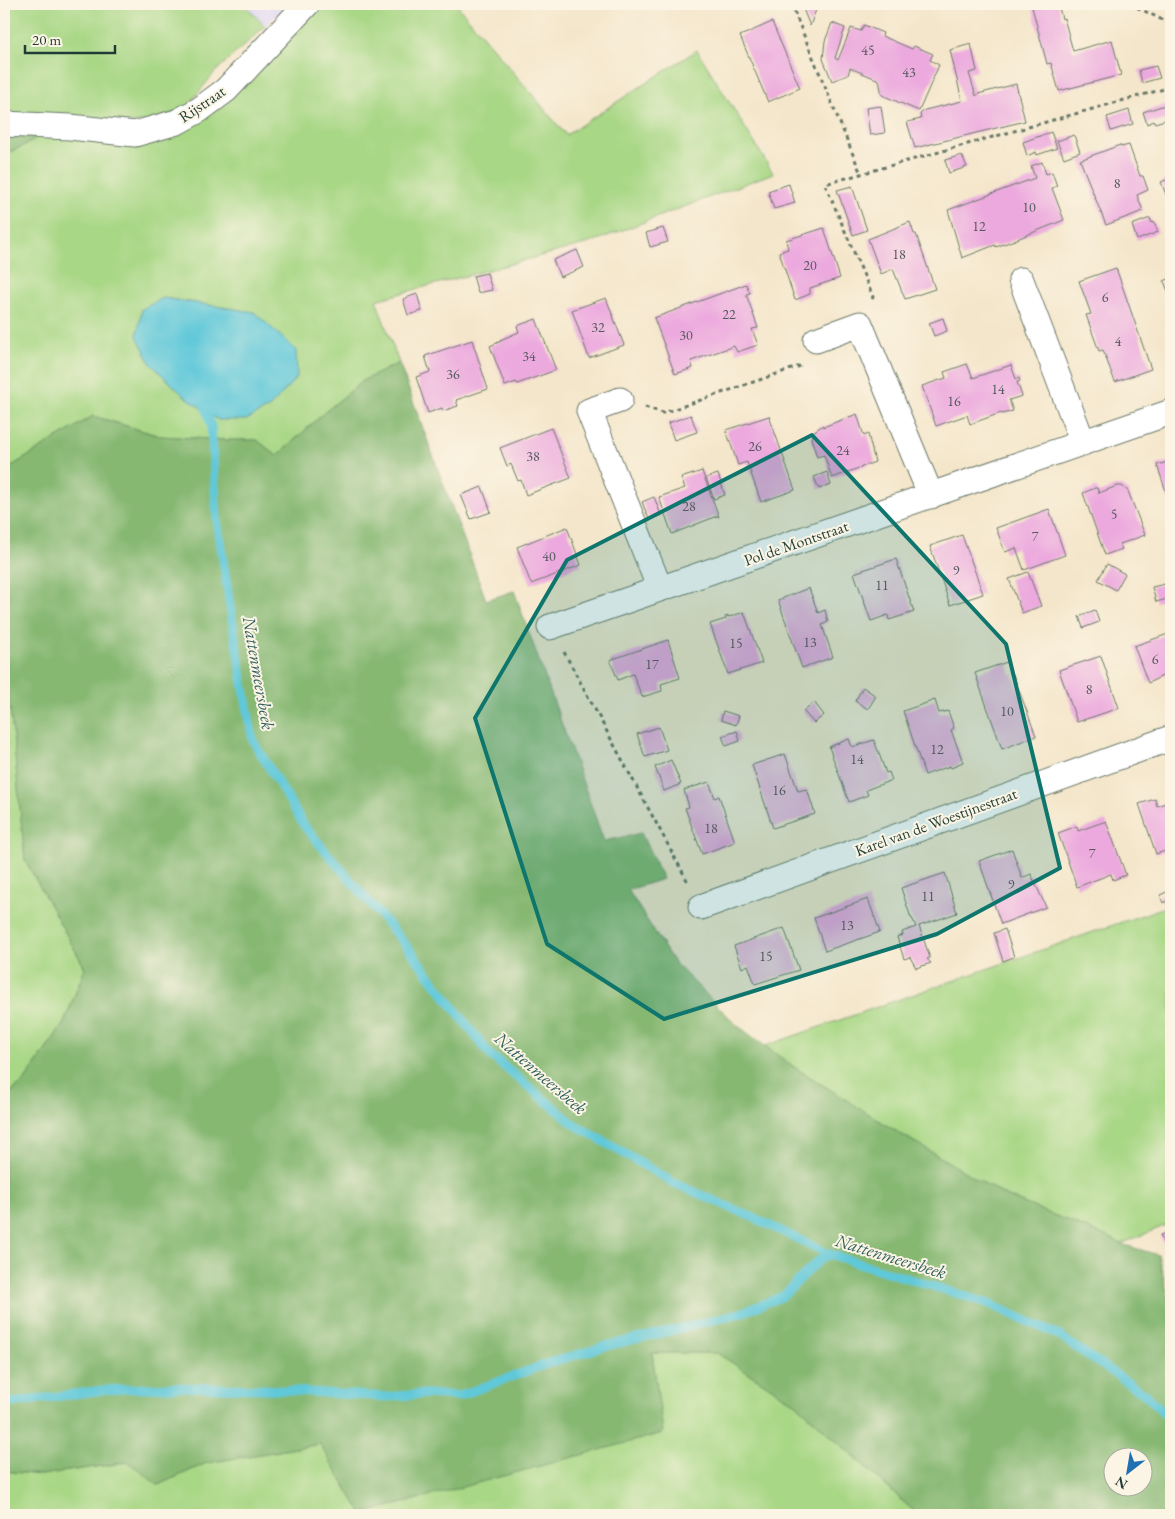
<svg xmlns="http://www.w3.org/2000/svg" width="1175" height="1519" viewBox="0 0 1175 1519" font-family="'EB Garamond',serif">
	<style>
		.built { fill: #ded5f6 }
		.green { fill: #a8d785; stroke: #648a5c; fill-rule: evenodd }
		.forest { fill: #86b872; stroke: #527a53; fill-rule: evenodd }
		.water { fill: #5ec8d9; stroke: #3e8286 }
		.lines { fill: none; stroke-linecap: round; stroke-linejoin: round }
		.stream { stroke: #5ec8d9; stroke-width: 9 }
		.building { fill: #eca9de }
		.street-casing { stroke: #6a7868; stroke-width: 27 }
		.path { stroke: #6a7868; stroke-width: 3; stroke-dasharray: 4 4; stroke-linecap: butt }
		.street { stroke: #fff; stroke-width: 25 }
		.marked { fill: #0f766e; fill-opacity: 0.2; stroke: #0f766e; stroke-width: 4; stroke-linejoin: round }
		.labels { text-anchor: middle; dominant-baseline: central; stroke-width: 4; stroke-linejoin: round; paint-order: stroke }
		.number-label { font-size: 14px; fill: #52585e }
		.street-label { font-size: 16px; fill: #1f3d34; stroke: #fcf5e5 }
		.water-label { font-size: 18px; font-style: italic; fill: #2f605d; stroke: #fcf5e5 }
	</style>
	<rect width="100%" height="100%" fill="#fcf5e5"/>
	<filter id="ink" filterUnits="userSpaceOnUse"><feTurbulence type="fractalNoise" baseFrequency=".02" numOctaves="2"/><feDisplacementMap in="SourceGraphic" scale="10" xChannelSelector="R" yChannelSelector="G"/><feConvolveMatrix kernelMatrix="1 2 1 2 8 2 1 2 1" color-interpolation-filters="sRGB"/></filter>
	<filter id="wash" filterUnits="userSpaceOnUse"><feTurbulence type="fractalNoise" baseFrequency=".0096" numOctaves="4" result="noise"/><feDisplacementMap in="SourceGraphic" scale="20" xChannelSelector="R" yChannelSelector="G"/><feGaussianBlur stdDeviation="1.12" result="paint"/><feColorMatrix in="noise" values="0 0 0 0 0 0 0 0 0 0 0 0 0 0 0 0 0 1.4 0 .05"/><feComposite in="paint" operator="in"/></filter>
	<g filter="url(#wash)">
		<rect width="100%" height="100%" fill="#f4e6ca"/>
		<path class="built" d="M244,4H290L265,26Z"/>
		<path class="green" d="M4,4H244L265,26L215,72L186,108L147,122L101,124L14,115L4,106Z
			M323,4H456L566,135L697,50L773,173L589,243L376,300L399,363L364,380L325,412L277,456L257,440H226L160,436L93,416L4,471V155L33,141L37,132L100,140L237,90ZM163,298L254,312L297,377L270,407L246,420Z
			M4,677L11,715L25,860L85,968L64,1023L23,1083L4,1097Z
			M1171,905V1223L1121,1244L1112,1239L1006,1196L899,1133L791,1065L765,1046Z
			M652,1353H717L795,1403L918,1515H4V1471L41,1475L129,1462L158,1485L206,1463L320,1444L663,1432Z"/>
		<path class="forest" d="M4,131L37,132L33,141L4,155Z
			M399,363L486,600L514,591L604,841L641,833L663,879L628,890L673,961L738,1026L791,1065L899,1133L1006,1196L1113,1239L1121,1244L1158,1255L1171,1307V1515H918L795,1403L717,1353H652L663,1433L362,1514L320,1444L207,1463L158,1485L128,1462L41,1475L4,1471V1097L23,1083L64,1023L85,968L25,860L11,715L4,677V471L93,416L160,436L226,440H257L277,456L325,412L364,380ZM1112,1456H1142V1486H1112Z"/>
		<path class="water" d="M163,298L254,312L296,350L297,377L270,407L246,420H218L183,395L151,364L137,336L142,309Z"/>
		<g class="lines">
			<path class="stream" d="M204,402L211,426L217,520L232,620L253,741L305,827L409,949L490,1055L574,1124L674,1183L754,1218L829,1254L987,1303L1058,1335L1147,1396L1171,1420
				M4,1404L103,1390L172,1387L263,1389L386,1397L424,1394L459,1396L552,1362L606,1346L691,1326L743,1312L783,1296L818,1261L829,1254"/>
		</g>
		<g id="blocks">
			<path class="building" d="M801,4H811L817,7L810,26Z
				M1045,4H1058L1062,19L1064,18L1073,51L1112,40L1121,75L1059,91L1051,63L1047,64L1032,7Z
				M772,22L800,88L768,102L740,36Z
				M832,23L845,28L835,58L838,60L851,28L861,31L864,25L883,33L882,36L912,49L914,46L933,54L930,60L939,65L919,111L882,95L879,80L850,68L848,75L832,81L823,59L825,41Z
				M971,44L977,71L969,73L976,96L978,94L1016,84L1025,121L915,148L907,122L921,119L920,114L925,110L962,101L950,50Z
				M1156,66L1160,78L1142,83L1139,70Z
				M1168,104L1171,118L1155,123L1154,121L1147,124L1143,112Z
				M881,106L885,133L870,135L866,108Z
				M1129,110L1133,124L1111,131L1107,117Z
				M1051,132L1057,148L1037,155L1036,152L1027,156L1023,142Z
				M1074,135L1080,152L1064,158L1057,141Z
				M1120,145L1121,147L1129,145L1140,176H1143L1148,190L1137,195L1143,211L1106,225L1080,160Z
				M962,155L967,167L949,173L945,160Z
				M1042,162L1046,174L1052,172L1057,186L1052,188L1064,220L1012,241L996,247L995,245L962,258L948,210L1035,178L1031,166Z
				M1171,178V207L1161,182Z
				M789,184L795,203L774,209L768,191Z
				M852,186L867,230L853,235L837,190Z
				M1150,218L1152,223L1154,222L1158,232L1137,240L1132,225Z
				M910,222L914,234H916L935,289L905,299L893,269L881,274L868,239Z
				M663,228L668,242L650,247L646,233Z
				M824,228L840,278L810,288V294L795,300L779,252L788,249L786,240Z
				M577,250L584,267L560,277L553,260Z
				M1116,268L1151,369L1115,382L1103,350L1099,351L1086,315L1091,314L1079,281Z
				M487,273L492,290L478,293L473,276Z
				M1171,278V299L1164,281Z
				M746,284L750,293L746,294L758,328L752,329L758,345L737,352L734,346L691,361L693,368L675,374L654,318Z
				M417,294L422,311L408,315L403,299Z
				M606,298L624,345L589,358L572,310Z
				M943,318L947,331L934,336L929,323Z
				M536,319L556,370L517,384L516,382L505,386L490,346L501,341L500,340L519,332L517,326Z
				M472,340L488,389L456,400L458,406L443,411L442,408L428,413L416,377L430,372L425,356Z
				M967,364L973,378L1011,365L1016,379L1019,378L1020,381L1017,382L1022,396L1009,400L1013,411L1002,414L1001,413L970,424L967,415L936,426L922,386L946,378L944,372Z
				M857,414L864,436L868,434L875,462L832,478L824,455L817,457L811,438L813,432L823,425V427Z
				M691,415L697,432L674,440L668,423Z
				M769,416L795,490L761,502L747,462L738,465L726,430Z
				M551,428L571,478L526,495L521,480L518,481L511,464L507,466L500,448Z
				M1171,461V506L1157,465Z
				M702,471L719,517L717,516L672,534L659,497L685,488L681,478Z
				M827,472L831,485L819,489L814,477Z
				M718,474L725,495L714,499L706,478Z
				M1117,486H1122L1128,491L1145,535L1120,544L1122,549L1105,555L1083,493L1095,488H1097L1099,493Z
				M482,487L491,512L471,519L461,495Z
				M654,497L661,515L649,519L642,502Z
				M1049,509L1065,555L1024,570L1016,548L1005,552L996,528Z
				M567,527L581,565L531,584L517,547Z
				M962,535L983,594L950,605L930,546Z
				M896,559L914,612L889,620L888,615L871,621L854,573Z
				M1107,564L1125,574L1116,590L1098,580Z
				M1028,572L1041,606L1022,613L1009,579Z
				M1170,583L1171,598L1156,602L1152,587Z
				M809,588L818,613L825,610L828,622L822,625L833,657L802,668L778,600Z
				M1095,610L1099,622L1083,628L1079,616Z
				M744,612L762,663L728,674L710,624L726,619L725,617L729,616V617Z
				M1171,633V672L1148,683L1134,646Z
				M668,640L680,678L661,684L662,691L642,697L633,674L618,680L610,660Z
				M1101,656L1119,708L1077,722L1059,670Z
				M1007,662L1011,675L1013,674L1036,736L1002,749L975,673Z
				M863,687L876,696L868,709L855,701Z
				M935,700L939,713L948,711L954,728L951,730L963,762L956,765V766L951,768L950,766L925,775L903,711Z
				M814,702L824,715L814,723L803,711Z
				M723,711L739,716L736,725L721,720Z
				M659,727L667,750L645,757L637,734Z
				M737,731L740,741L726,746L722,736Z
				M849,739L852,747L874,740L886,773L889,772L892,780L866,790L868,795L849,802L829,747Z
				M785,754L798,791L807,789L815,814L773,828L752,765Z
				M671,760L681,784L664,791L655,767Z
				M709,782L715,798L719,796L735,842L702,854L685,808L689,807L684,790Z
				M1155,799L1157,806L1171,801V849L1156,854L1139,804Z
				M1106,821L1126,875L1113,880L1111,874L1077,887L1058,833L1077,826L1078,831Z
				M1012,849L1022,878L1031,874L1046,907L1001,924L979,861Z
				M945,873L957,913L919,926L930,958L927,959L931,963L916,968L910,957L904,959L897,937L903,935L902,932L916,927L912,918H911L901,888Z
				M1171,890V899L1163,903L1160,895Z
				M868,899L880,932L825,951L814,918Z
				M784,928L799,970L755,984L748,965L742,968L734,946Z
				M1005,929L1014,957L1003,961L994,933Z
				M1171,1231V1249L1167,1251L1160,1235Z"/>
		</g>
	</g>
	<g filter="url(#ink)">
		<use href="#blocks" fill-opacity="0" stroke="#6a7868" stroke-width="1"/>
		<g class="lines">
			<defs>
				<path id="street" d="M4,124L70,127L135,134L177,122L199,110L226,90L307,4
					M1021,280L1083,443
					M816,340L860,324L931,496
					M620,400L589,411L660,589
					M550,627L1171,412
					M701,907L1171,738"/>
			</defs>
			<use href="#street" class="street-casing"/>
			<path class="path" d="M791,4L861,174
				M1130,4L1171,24
				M872,299L873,297L825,184L1171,87
				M645,407L663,413L803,365
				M564,652L688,882"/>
			<use href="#street" class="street"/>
		</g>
	</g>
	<path class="marked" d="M812,435L1006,644L1060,868L937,934L664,1019L547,944L475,718L567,560Z"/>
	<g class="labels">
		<g class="number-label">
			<text x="868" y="50">45</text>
			<text x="909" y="72">43</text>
			<text x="1117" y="183">8</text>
			<text x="1029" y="207">10</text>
			<text x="979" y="226">12</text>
			<text x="899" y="254">18</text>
			<text x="810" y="265">20</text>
			<text x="1105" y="297">6</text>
			<text x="729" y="314">22</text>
			<text x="598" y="327">32</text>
			<text x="686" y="335">30</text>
			<text x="1118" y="341">4</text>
			<text x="529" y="356">34</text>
			<text x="453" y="374">36</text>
			<text x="998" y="389">14</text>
			<text x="954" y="401">16</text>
			<text x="755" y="446">26</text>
			<text x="843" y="450">24</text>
			<text x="533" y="456">38</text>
			<text x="689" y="506">28</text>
			<text x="1114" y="514">5</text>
			<text x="1035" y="536">7</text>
			<text x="549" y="556">40</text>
			<text x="956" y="570">9</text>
			<text x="882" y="585">11</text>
			<text x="810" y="642">13</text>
			<text x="736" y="643">15</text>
			<text x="1155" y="659">6</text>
			<text x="652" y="664">17</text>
			<text x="1089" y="689">8</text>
			<text x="1007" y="711">10</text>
			<text x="937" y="749">12</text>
			<text x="857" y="759">14</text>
			<text x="779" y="790">16</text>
			<text x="711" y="828">18</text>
			<text x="1092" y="853">7</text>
			<text x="1011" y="884">9</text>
			<text x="928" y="896">11</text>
			<text x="847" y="925">13</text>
			<text x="766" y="956">15</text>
		</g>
		<g class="street-label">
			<text transform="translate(202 104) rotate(-34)">Rijstraat</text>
			<text transform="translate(796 543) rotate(-19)">Pol de Montstraat</text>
			<text transform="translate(936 822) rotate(-20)">Karel van de Woestijnestraat</text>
		</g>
		<g class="water-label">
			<text transform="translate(259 673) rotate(80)">Nattenmeersbeek</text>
			<text transform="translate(541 1073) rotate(41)">Nattenmeersbeek</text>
			<text transform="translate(891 1256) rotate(17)">Nattenmeersbeek</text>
		</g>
	</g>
	<rect width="1175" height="1519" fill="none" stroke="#fcf5e5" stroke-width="20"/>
	<g transform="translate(1128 1472) rotate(211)"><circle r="24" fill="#fcf5e5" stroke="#a4ab9e"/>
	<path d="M0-4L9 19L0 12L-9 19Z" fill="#1f6fb2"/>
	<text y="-8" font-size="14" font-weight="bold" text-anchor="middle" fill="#1f3d34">N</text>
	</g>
	<path d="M25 45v8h90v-8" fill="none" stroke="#1f3d34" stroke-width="2.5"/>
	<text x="32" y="45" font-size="15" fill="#1f3d34" stroke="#fcf5e5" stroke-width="4" paint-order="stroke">20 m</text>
</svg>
